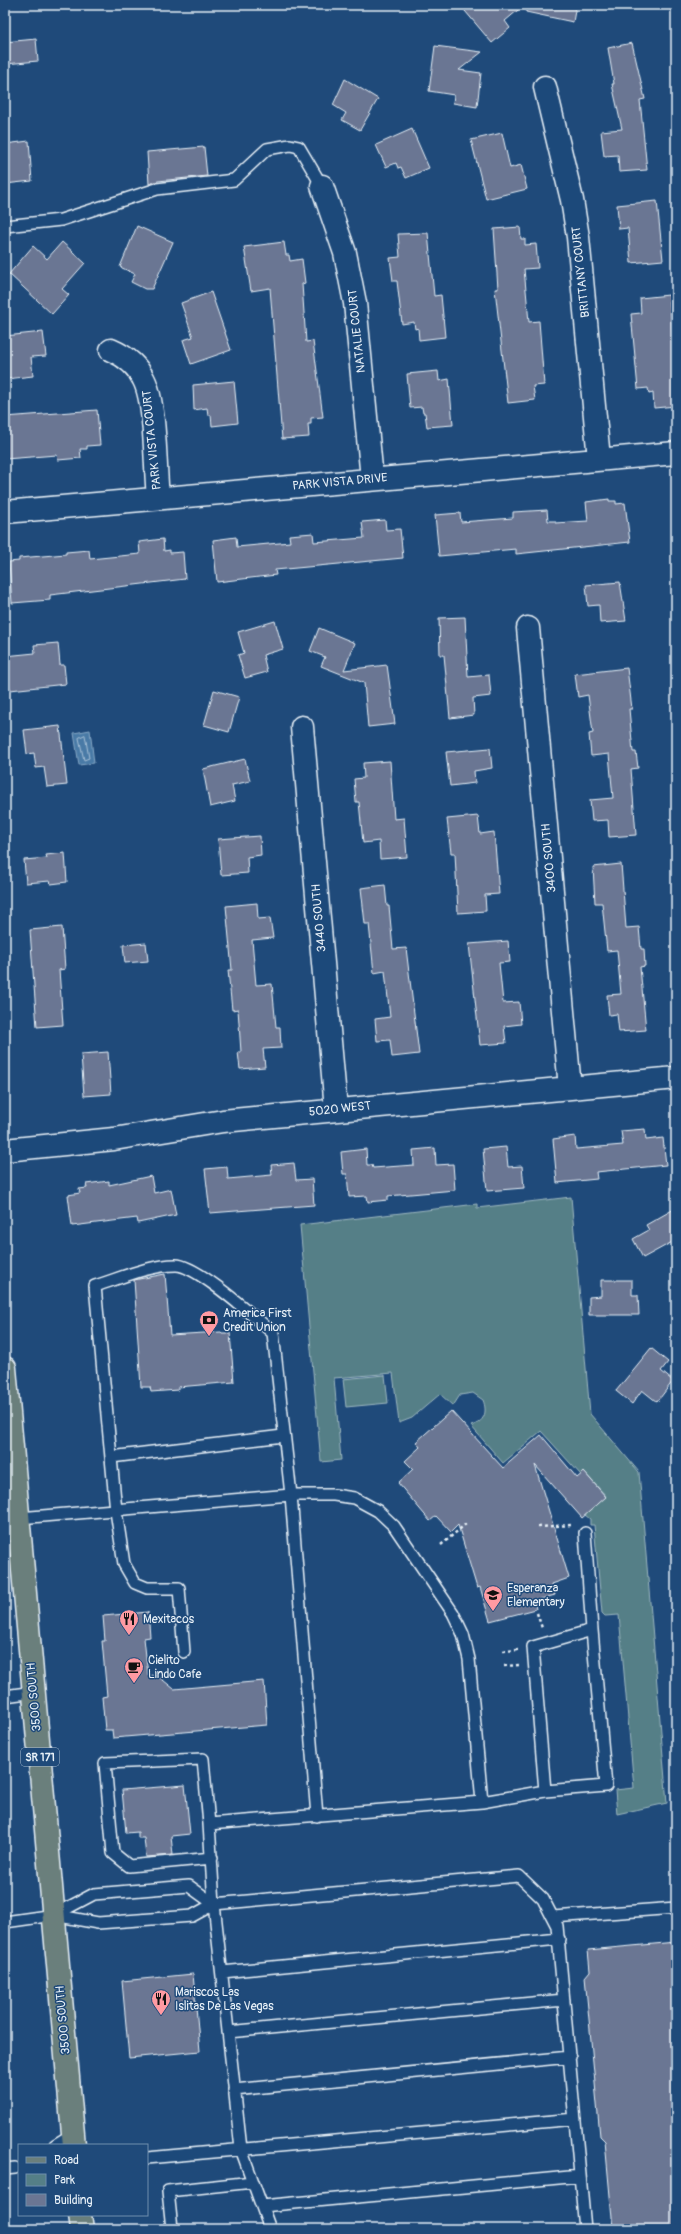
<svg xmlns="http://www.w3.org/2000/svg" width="681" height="2234" viewBox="0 0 681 2234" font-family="Pangolin,sans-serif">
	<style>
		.green { fill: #557f87; stroke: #9eb8c0 }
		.water { fill: #497aa6; stroke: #89aac7 }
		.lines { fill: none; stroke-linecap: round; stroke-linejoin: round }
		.shore { stroke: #a8c1d7; stroke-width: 1 }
		.building { fill: #6b7693; stroke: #e8f1f8 }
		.service-casing { stroke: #e8f1f8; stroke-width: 14 }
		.minor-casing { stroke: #e8f1f8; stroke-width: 25 }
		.primary-casing { stroke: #e8f1f8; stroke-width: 25 }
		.path { stroke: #e8f1f8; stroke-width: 2.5; stroke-dasharray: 3 3; stroke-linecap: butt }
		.service { stroke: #1f4a7a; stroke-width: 11 }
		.minor { stroke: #1f4a7a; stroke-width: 22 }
		.primary { stroke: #6b7f7c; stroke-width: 22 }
		.labels { text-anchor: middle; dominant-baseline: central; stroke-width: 3; stroke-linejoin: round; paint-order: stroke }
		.shield { fill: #1f4a7a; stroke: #acbfd2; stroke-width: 1 }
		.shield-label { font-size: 11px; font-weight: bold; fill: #e8f1f8 }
		.street-label { font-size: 12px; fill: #e8f1f8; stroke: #1f4a7a }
		.poi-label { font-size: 12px; fill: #e8f1f8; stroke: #1f4a7a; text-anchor: start }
	</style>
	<rect width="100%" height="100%" fill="#1f4a7a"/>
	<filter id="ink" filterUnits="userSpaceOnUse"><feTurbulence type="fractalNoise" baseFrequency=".025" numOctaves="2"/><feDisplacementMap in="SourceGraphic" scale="8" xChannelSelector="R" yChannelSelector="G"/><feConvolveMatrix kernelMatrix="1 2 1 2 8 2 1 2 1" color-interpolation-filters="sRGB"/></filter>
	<g filter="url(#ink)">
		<path class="green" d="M571,1197L590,1414L639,1472L667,1803L617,1814L615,1790L634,1788L619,1615L605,1616L602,1613L594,1525H590V1519L585,1515L606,1496L584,1472L581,1475L541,1431L503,1463L471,1426C484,1422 488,1413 483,1400L473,1393L460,1395L453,1406L440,1394L412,1418L399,1423L393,1373L334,1378L341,1460L321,1462L300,1225L477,1204V1208Z
			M385,1375L388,1403L346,1407L343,1379Z"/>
		<path class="water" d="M90,730L94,763L79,765L74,733Z"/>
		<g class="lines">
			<path class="shore" d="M85,735L89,758L84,760L79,738Z"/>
		</g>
		<path class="building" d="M460,5H524L505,21L510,28L492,43Z
			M526,5H576L573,22L526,12Z
			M36,39L38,61L5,64V42Z
			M632,43L645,99L640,100L647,170L619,172L618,155L604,156L601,131L622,129L612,84H614L608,48Z
			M435,46L482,52L459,70L481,73L477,107L453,103L454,95L429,91Z
			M345,79L378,99L360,130L342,120L346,113L333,105Z
			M412,129L429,168L406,178L401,167L398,168L396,163L386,167L376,145Z
			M502,133L510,168L521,165L527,189L486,199L471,140Z
			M29,141L32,181L5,184V144Z
			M204,147L207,176L158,181L149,184L147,152Z
			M657,201L663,260L631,263L628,228L619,229L617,205Z
			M137,226L173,242L152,289H145L131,282L135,274L120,267Z
			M520,227L521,239H525V245L536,244L538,268L524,269L529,322L539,321L544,385L533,386L535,400L508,403L495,289H498L494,229Z
			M428,233L434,296L441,295L445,337L419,340L418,328L415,329L414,322L402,324L397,281H393L390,258L400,257L398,234Z
			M62,242L85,263L62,289L69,295L52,314L9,274L33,246L47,259Z
			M284,242L286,255H289L290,261L302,259L305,283L302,284L306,342L313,341L323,417L311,418V424H308L309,437L282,439L270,288L251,291L244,247Z
			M211,292L231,350L191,364L183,340L193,337L181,303Z
			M669,295L676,369V406L654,408L653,393L649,394L648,388L638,389L631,314L641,313L640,298Z
			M43,332L46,356L31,357L33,376L6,379L5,336Z
			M438,371L439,381L449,379L453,425L427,427L425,413H423L422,407L410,408L407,374Z
			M234,381L238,423L212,426L211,415H208L207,408L194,410L193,385Z
			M97,410L100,445L87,446V449H80L81,458L58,460L57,455L5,459V417Z
			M609,499V501H616V504L625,503L630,542L516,554V549L439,556L435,515L460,513L461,522L513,518V512L547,510L548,521H555V523L588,521L586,502Z
			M385,520L386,530L400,529L403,558L275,570L276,575L217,582L213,540L236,537L237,547L290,542L289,535L313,533L314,542L364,538L362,522Z
			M163,539L164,551L170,550V553L183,552L185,579L50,595V600L12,603L9,562L19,561V558L66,554V552L89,550L90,559L140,554L139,542Z
			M620,582L626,621L600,623L599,605L588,606L586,585Z
			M465,617L468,677L489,675L491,696L473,698L474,715L450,718L444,655H440L439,618Z
			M275,621L283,649L263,655L267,672L245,678L238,655L244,653L238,632Z
			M319,628L355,643L344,670L387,665L395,724L368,727L364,683L321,666L325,657L310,651Z
			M58,643L60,665H64L66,684L10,690L5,656L35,653L34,645Z
			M627,668L632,709H629L633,752H636L638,768L631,769L636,835L609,837L608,820L592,821L590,800L613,798L609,754L591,756L589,734L593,733L588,695L578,697L575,674Z
			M214,690L239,697L229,732L204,725Z
			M60,726L67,785L47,787L44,767L36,768L34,753L27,754L24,730Z
			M490,748L492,768L474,771L475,783L450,786L446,752Z
			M245,759L250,781L232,785L235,801L210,807L203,769Z
			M390,761L394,819L404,818L407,857L380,859L379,841L363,843L359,802H356L354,779L364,778L363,763Z
			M478,816L480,834L494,832L499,894L485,895L486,911L458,913L455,853H451L447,819Z
			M260,836L261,855L247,857L248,873L221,875L218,839Z
			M65,853L67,882L51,884L50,881L26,883L24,860L47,858L46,855Z
			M621,864L626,928L639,927L641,949H644L645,966L640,967L646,1030L619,1032L617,1014L609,1015L607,995L621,994L617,950L607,951L602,903H595L593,867Z
			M385,885L387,906H389L393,949L406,948L419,1054L392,1057L390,1040L377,1041L375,1019L390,1017L385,971L374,973L369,924H365L361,888Z
			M257,903L258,919L270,918L273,938L252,940L256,985L272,984L276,1027H280L281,1048L263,1049L265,1067L240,1069L238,1052H241L238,1009L232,1010L228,970H232L226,906Z
			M62,927L65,969L59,970L63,1025L37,1027L30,930Z
			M508,941L510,962L499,963L503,1003L519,1002L521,1024L504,1026L506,1043L480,1045L469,944Z
			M146,943L148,961L125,963L123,945Z
			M108,1052L111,1094L84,1096L81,1054Z
			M645,1129L646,1140L663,1138L666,1165L596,1172L597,1179L557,1183L553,1139L575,1136L576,1149L623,1145L621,1131Z
			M506,1147L508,1167L522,1166L524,1188L487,1191L483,1149Z
			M435,1148L436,1165L453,1164L455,1190L388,1196V1200L368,1202L367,1196L349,1197L347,1174H343L341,1152L366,1149L367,1165H372L373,1168L414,1165L413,1150Z
			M294,1163L296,1180L312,1179L314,1205L210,1213L205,1169L227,1167L228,1179L272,1175L271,1165Z
			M151,1176L154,1193L171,1189L176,1215L138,1223L137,1218L72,1226L68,1195L80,1193L79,1189L87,1188L86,1184L109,1181V1185Z
			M676,1208V1240L643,1258L633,1239L649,1230L646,1225Z
			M165,1274L170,1335L221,1332L222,1333H230L234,1382L178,1387V1390L151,1392L150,1387H141L134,1280Z
			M601,1280H632V1295H638L639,1315H589V1297L601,1296Z
			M651,1348L668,1362L661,1371L673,1381L657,1402L642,1390L632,1404L616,1391Z
			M451,1411L503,1468L541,1435L577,1478L584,1472L606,1497L582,1518L535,1465L569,1578L552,1584L555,1595L534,1601L536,1609L490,1621L480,1587L477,1588L458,1525L451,1532L436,1516L430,1521L398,1483L413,1469L405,1461L420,1447L416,1442Z
			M148,1612L150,1637L144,1638L148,1675L158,1676L174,1689L264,1681L267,1725L113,1738L112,1730H105L102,1697L107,1696L102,1641H105L103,1616Z
			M185,1785L190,1834L171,1836L173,1855L146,1857L144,1838H138V1832L126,1833L122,1790Z
			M676,1942V2229H613L605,2141L600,2136L585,1977L590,1971L588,1950Z
			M193,1974L200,2051L129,2058L122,1981Z"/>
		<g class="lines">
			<defs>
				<path id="service" d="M5,226L61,220L157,189L234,180L267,149L290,145L299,147L322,186
					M111,1457L283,1436
					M19,1518L291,1495H334L354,1498L378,1511L394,1526L453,1613L463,1634L469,1659L482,1802L209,1824L214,1904L241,2149L270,2229
					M585,1533L592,1630
					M184,1652L179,1588H147L135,1583L124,1564L116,1511L95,1286C121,1278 149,1265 176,1265C197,1265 254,1317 273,1333L291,1495L317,1816
					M5,1696L34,1692
					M482,1802L545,1791L606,1786L592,1630L533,1647L545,1791
					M209,1824L203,1759L105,1763L113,1853L129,1866L212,1858
					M54,1915L94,1894L189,1886L214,1904
					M553,1917L676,1908
					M5,1922L54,1915L98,1923L192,1916L214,1904L519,1876L543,1899L557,1926L585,2229
					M222,1972L559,1939
					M228,2032L564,2000
					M234,2090L570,2057
					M55,2145L73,2134
					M147,2158L575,2119
					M5,2169L15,2168
					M262,2206L580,2176
					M172,2229L168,2191L253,2182"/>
				<path id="minor" d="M545,87L572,200L578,237L599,459
					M322,186L345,253L355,303L372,479
					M111,350C125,356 137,365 144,380C156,404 155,469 158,498
					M5,512L676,453
					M528,628L570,1088
					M302,727L336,1109
					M5,1150L114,1139L223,1121L676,1078"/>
				<path id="primary" d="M5,1368L74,2145
					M80,2215L82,2229"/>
			</defs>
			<use href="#service" class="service-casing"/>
			<use href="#minor" class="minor-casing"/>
			<use href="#primary" class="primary-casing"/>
			<path class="path" d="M538,1527L572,1525
				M441,1545L467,1523
				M537,1613L542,1628
				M503,1651L519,1650
				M504,1666L520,1665"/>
			<use href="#service" class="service"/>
			<use href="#minor" class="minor"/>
			<use href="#primary" class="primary"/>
		</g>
	</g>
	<defs>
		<symbol id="bank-pin" viewBox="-11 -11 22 30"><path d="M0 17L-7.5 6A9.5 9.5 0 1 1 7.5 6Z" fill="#ff9aa2" stroke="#1f4a7a"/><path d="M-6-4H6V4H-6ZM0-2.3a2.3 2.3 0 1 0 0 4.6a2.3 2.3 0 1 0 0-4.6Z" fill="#111"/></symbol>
		<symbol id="school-pin" viewBox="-11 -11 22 30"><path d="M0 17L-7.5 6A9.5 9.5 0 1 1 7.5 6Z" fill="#ff9aa2" stroke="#1f4a7a"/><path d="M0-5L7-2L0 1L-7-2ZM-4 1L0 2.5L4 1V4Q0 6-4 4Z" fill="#111"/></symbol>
		<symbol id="restaurant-pin" viewBox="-11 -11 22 30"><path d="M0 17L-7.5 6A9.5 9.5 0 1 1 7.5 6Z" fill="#ff9aa2" stroke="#1f4a7a"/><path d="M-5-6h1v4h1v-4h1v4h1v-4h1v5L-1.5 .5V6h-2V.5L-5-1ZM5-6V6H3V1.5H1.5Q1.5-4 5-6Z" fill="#111"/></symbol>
		<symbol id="cafe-pin" viewBox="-11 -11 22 30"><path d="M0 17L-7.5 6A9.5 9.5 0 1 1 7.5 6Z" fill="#ff9aa2" stroke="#1f4a7a"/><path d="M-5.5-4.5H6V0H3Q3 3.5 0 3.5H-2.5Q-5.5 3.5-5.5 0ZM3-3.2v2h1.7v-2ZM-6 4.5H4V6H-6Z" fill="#111"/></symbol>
	</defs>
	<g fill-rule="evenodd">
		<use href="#bank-pin" x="198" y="1309" width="22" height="30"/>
		<use href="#school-pin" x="482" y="1584" width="22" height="30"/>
		<use href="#restaurant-pin" x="118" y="1608" width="22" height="30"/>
		<use href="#cafe-pin" x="123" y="1656" width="22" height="30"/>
		<use href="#restaurant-pin" x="150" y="1988" width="22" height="30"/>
	</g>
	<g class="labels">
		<rect class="shield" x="21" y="1748" width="38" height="18" rx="3"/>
		<g class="shield-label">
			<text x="40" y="1757">SR 171</text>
		</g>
		<g class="street-label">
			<text transform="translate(581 272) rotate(-96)">BRITTANY COURT</text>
			<text transform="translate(357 331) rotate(-96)">NATALIE COURT</text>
			<text transform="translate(152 440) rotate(-96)">PARK VISTA COURT</text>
			<text transform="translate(340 482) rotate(-5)">PARK VISTA DRIVE</text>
			<text transform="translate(549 858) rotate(-95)">3400 SOUTH</text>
			<text transform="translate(319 918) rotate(-95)">3440 SOUTH</text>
			<text transform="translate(340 1109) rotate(-6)">5020 WEST</text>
			<text transform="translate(34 1697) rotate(-95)">3500 SOUTH</text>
			<text transform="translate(63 2020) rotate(-95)">3500 SOUTH</text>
		</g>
		<g class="poi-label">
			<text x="223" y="1313">America First<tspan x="223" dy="14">Credit Union</tspan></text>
			<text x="507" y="1588">Esperanza<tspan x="507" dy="14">Elementary</tspan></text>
			<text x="143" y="1619">Mexitacos</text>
			<text x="148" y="1660">Cielito<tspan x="148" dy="14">Lindo Cafe</tspan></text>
			<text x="175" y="1992">Mariscos Las<tspan x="175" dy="14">Islitas De Las Vegas</tspan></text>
		</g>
	</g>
	<rect width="681" height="2234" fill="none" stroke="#1f4a7a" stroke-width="20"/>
	<rect x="10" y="10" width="661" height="2214" fill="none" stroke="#e8f1f8" stroke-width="1.5" filter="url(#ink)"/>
	<rect x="18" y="2144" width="130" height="72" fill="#1f4a7a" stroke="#6f8dac"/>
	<rect x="26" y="2157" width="20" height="6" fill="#6b7f7c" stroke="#6f8dac"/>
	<text x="54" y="2164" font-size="12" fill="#e8f1f8">Road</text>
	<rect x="26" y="2174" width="20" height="12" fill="#557f87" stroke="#6f8dac"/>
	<text x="54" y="2184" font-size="12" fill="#e8f1f8">Park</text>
	<rect x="26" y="2194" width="20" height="12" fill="#6b7693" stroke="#6f8dac"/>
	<text x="54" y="2204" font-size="12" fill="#e8f1f8">Building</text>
</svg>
